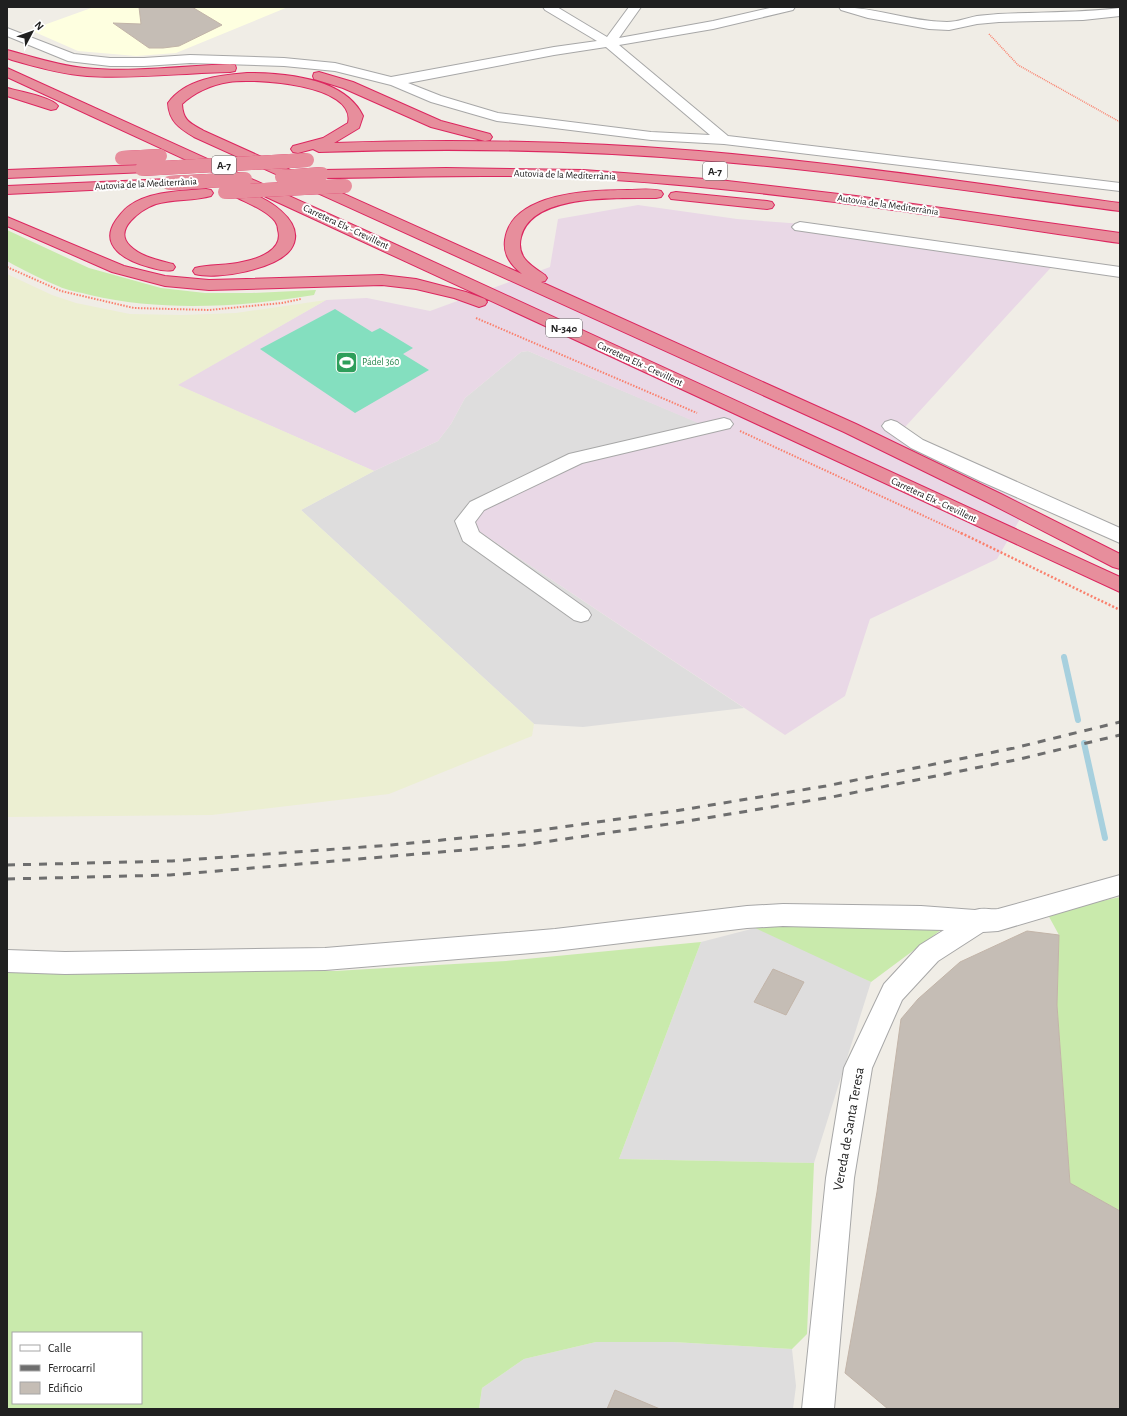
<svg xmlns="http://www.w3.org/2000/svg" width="1127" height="1416" viewBox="0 0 1127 1416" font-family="'Alegreya Sans',sans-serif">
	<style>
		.residential { fill: #dedddd }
		.industrial { fill: #e9d8e6 }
		.education { fill: #feffe0 }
		.farmland { fill: #ecefd2 }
		.grass { fill: #c9eaac; fill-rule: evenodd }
		.pitch { fill: #84dfbf }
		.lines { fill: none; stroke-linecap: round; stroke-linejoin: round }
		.stream { stroke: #a7d0de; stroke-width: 6 }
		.building { fill: #c5bdb5; stroke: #c2b4a8 }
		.minor-casing { stroke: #a7a7a7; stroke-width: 2 }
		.highway-casing { stroke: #dc265f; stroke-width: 2 }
		.path-far2 { stroke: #fa806d; stroke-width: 1.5; stroke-dasharray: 1 1; stroke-linecap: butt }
		.path-far1 { stroke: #fa806d; stroke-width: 2; stroke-dasharray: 1.5 1.5; stroke-linecap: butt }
		.path { stroke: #fa806d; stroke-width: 2.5; stroke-dasharray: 2 2; stroke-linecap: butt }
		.minor { fill: #fff; fill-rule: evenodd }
		.highway { fill: #e78e9c; fill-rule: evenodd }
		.rail { stroke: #6e6e6e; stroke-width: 3; stroke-dasharray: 8 8; stroke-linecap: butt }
		.highway-bridge-casing { stroke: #dc265f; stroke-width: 14; stroke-linecap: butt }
		.highway-bridge { stroke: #e78e9c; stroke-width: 14 }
		.labels { text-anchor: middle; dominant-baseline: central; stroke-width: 4; stroke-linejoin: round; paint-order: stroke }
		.far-street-label { font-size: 10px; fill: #202020; stroke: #fff }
		.far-leisure-label { font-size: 10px; fill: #27864d; stroke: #fff; text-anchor: start }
		.shield { fill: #fff; stroke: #636363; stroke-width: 1 }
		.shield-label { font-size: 11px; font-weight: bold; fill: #202020 }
		.near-street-label { font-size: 14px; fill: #202020; stroke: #fff }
	</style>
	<rect width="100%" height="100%" fill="#f0ede6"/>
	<path class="residential" d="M528,351L699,423L618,443L584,450L482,496L471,526L744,708L583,727L534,724L301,510L374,471L438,441L451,424L465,398L521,352Z
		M755,928L799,945L871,982L814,1163L619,1159L701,942Z
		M596,1342H673L792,1349L796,1386L793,1409H479L482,1388L524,1359Z"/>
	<path class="industrial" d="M638,205L737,219L817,225L873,232L1056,262L895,438L1028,505L997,559L870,619L845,696L785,735L471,526L468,505L482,496L584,450L618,443L698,423L528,351L521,352L465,398L451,424L438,441L374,471L177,385L326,300L367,298L430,311L550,267L558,219Z"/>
	<path class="education" d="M94,7H288L176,53L136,56L78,51L30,30Z"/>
	<path class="farmland" d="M7,274L52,295L76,303L130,314L182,315L236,313L326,300L178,385L374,471L301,510L534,724L532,736L389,794L212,815L7,817Z"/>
	<path class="grass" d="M7,230L89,268L161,288L205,293H252L316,290L314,295C241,307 163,312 90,295C80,292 68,291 58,286C43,280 28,272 14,265L7,261Z
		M1120,897V1211L1070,1183L1057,1005L1059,935L1047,913Z
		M786,924H949L871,982L755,928Z
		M701,942L619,1159L814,1163L807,1334L792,1349L673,1342H596L524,1359L482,1388L479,1409H7V972L335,971L506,961ZM13,1333H141V1403H13Z"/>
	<path class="pitch" d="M335,309L372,332L380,328L413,348L403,354L429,370L355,413L260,349Z"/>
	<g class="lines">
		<path class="stream" d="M1064,657L1078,720
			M1084,743L1105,838"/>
	</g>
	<path class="building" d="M139,7H192L222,25L179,46L163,48H149L113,23L141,24Z
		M1027,931L1059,935L1057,1005L1070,1183L1120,1211V1409H888L845,1373L877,1192L901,1019L918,999L960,962Z
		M773,969L804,982L786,1015L754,1002Z
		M615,1390L660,1409H607Z"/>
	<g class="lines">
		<defs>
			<path id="minor" d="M543,7H557L607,37L629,7H641L619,38L713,21L774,7H795L793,10L713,29L619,45L728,136L1120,183V191L724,144L651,140L497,121L431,102L391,85L335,71L284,66L190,63L144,66H110L68,61L7,36V28L74,54L110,58H144L190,55L284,58L335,63L391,77L554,47L597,41L545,10ZM606,47L710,135L651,132L498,113L441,96L408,83L554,55Z
				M839,7C875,7 911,22 947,22C957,22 967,18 977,16C984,15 991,15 998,14C1039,12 1079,13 1120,8V16L1083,20L999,22L977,24L949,30L929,29L868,18L841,10Z
				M800,222L1120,267V277L795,230L792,227L795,224Z
				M724,418L730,420L733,424L730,428L582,463L484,510L475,522L479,532L588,610L591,615L588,620L581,622L574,620L463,541L455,521L470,502L569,454Z
				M891,420L897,422L923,440L1120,528V543L980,481L911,448L885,430L882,426L885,422Z
				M1120,875V895L998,931L983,932L938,961L902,1000L872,1068L854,1178L834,1409H802L826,1178L844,1068L884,984L920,945L944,930L783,926L747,928L555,951L325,970L65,974L7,972V950L65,952L325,948L555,929L747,906L783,904L921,906L975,910C984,907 989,910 998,909Z"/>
			<path id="highway" d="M7,50C33,57 57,65 84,68C132,73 182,66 230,64L235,65L236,68L235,71L230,72C182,73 134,79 87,76C61,74 36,67 12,60L7,58Z
				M7,68L364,230L1120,577V592L7,77Z
				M319,72L353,82L441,121L490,134L492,137L490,140L485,141L431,127L343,88L314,79L313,76L314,73Z
				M247,73C284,73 345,78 363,116L359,128L334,143C456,139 577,141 699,151C840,163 980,184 1120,203V211C980,193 840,171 699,160C572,149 446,148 319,152L313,149L298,153L293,152L291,149L293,146L323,138L348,123C357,84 253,78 229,82C211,85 195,92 182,104C183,121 190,123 204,131L522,274C511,265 503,255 505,240C511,192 592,190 628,190C639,190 651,188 661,191L663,194L661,197L656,198C621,199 532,192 521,237C516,257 530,265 545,275L547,278L545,281L541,282L856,424L1001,494L1120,554V569L1113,567L987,502L844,432L194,137C179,128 169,121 168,103C185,79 220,75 247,73Z
				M7,88C18,91 52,97 58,106L56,109L51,110L7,96Z
				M142,165L147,166L149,169L147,172L7,178V170Z
				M446,168L583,170L719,180L856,196L1120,233V243C942,217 764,188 584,178C497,174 409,177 322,178L317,177L315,174L317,171L322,170Z
				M169,179L174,180L176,183L174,186L7,194V186Z
				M206,189L211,190L213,193L211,196C193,201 174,199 156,204C142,209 112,229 130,246C141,257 158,260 173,264L175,267L173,270C164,272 157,269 149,267C126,261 98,246 116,220C120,215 124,209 129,206C150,191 181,191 206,189Z
				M241,190C263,195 309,221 291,249C277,269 218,280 195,274L193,271L195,268C210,264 226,266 242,262C258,259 284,250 278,230C278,227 277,224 275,221C266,210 249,204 236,197L234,194L236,191Z
				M676,192L767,201L772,202L774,205L772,208L767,209L671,199L669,196L671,193Z
				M7,217L124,266L165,276L209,280L382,275L416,279L466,292L485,299L487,302L485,305L479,307L454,298L416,289L382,285L209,290L165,286L112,272L7,226Z"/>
		</defs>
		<use href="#minor" class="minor-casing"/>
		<use href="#highway" class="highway-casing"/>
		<path class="path-far2" d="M989,34L1018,65L1120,122"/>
		<path class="path-far1" d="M7,267L61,291L134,308L209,310L282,303L301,299
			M476,318L697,413
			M740,431L963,534"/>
		<path class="path" d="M961,533L1120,610"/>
		<use href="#minor" class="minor"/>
		<use href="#highway" class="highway"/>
		<path class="rail" d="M7,865L172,861L391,845L534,831L675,811L826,786L1014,748L1120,722
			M7,879L170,875L523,845L676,823L832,797L1020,759L1120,735"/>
		<defs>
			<path id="highway-bridge" d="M122,158L160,156
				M142,169L307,160
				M282,177L322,174
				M169,183L245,179
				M225,192L345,186"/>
		</defs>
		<use href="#highway-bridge" class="highway-bridge-casing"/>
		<use href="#highway-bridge" class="highway-bridge"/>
	</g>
	<defs>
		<symbol id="stadium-square" viewBox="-11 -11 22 22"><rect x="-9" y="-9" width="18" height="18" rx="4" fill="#2e9e5b" stroke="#fff"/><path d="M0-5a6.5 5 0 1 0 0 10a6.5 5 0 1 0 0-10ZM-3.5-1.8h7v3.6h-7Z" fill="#fff"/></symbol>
	</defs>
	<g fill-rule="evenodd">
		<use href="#stadium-square" x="334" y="350" width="25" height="25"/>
	</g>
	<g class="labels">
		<g class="far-street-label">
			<text transform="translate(565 175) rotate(2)">Autovia de la Mediterrània</text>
			<text transform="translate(146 184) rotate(-3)">Autovia de la Mediterrània</text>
			<text transform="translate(888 205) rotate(8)">Autovia de la Mediterrània</text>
			<text transform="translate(346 227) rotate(25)">Carretera Elx - Crevillent</text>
			<text transform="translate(640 364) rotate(25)">Carretera Elx - Crevillent</text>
			<text transform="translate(934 500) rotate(25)">Carretera Elx - Crevillent</text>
		</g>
		<g class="far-leisure-label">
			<text x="362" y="362">Pádel 360</text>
		</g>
		<g class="shield">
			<rect x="212" y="156" width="24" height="18" rx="3"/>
			<rect x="703" y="162" width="24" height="18" rx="3"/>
			<rect x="546" y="319" width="36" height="18" rx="3"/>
		</g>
		<g class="shield-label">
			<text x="224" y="165">A-7</text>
			<text x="715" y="171">A-7</text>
			<text x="564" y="328">N-340</text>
		</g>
		<g class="near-street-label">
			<text transform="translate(849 1129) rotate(-80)">Vereda de Santa Teresa</text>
		</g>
	</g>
	<rect width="1127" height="1416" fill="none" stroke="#202020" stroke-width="16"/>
	<rect x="12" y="1332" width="130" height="72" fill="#ffffff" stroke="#a6a6a6"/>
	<rect x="20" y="1345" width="20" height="6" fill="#ffffff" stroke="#a6a6a6"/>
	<text x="48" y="1352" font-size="12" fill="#202020">Calle</text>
	<rect x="20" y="1365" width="20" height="6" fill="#6e6e6e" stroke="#a6a6a6"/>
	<text x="48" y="1372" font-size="12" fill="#202020">Ferrocarril</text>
	<rect x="20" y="1382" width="20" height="12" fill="#c5bdb5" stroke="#a6a6a6"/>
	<text x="48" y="1392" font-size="12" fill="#202020">Edificio</text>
	<g transform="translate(32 32) rotate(49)" stroke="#ffffff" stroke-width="3" paint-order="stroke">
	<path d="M0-3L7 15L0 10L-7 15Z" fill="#202020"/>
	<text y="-6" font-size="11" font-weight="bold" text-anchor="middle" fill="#202020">N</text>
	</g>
</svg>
